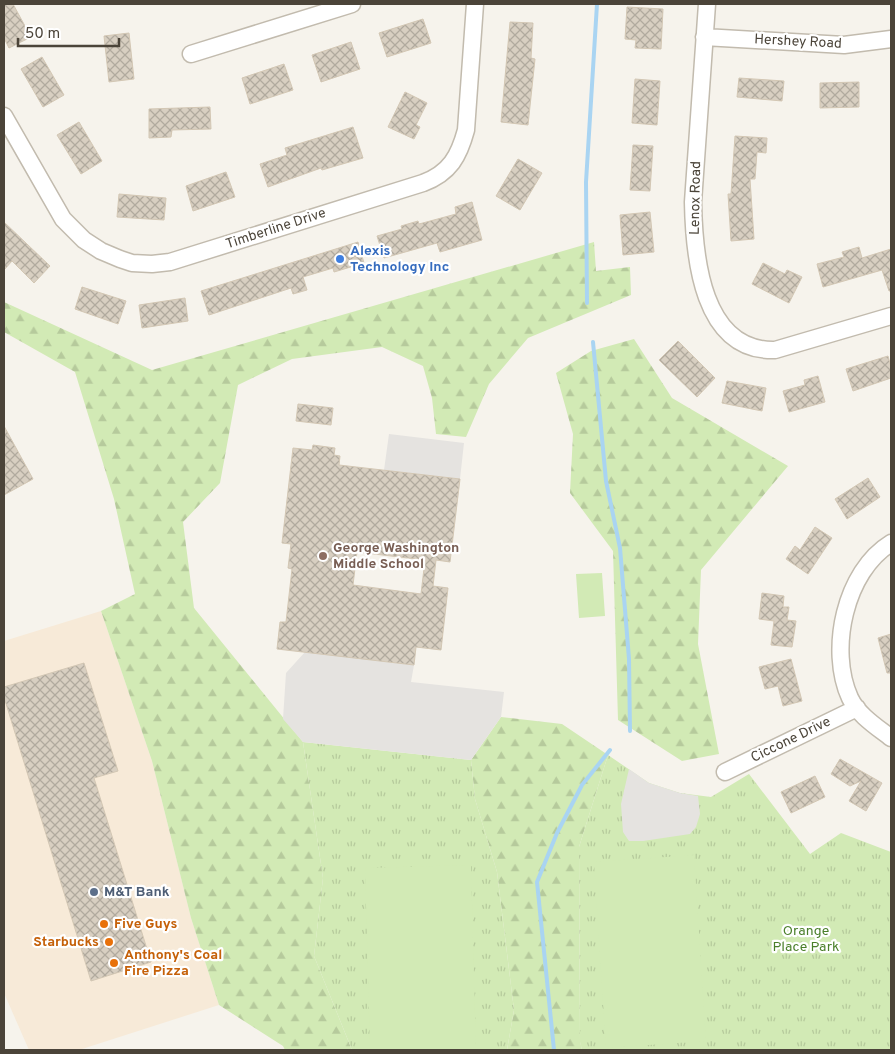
<svg xmlns="http://www.w3.org/2000/svg" width="895" height="1054" viewBox="0 0 895 1054" font-family="Overpass,sans-serif">
	<style>
		.commercial { fill: #f7ead8 }
		.forest { fill: url(#forest-firs) }
		.park { fill: url(#park-tufts) }
		.pitch { fill: #d2eab5 }
		.parking { fill: #e5e3e0 }
		.lines { fill: none; stroke-linecap: round; stroke-linejoin: round }
		.stream { stroke: #a9d4f2; stroke-width: 4 }
		.building { fill: url(#building-cross-hatch); stroke: #d3c7b4; fill-rule: evenodd }
		.minor-casing { stroke: #c2bbae; stroke-width: 19 }
		.minor { stroke: #fff; stroke-width: 16 }
		.shop-dot { fill: #3f7fe0; stroke: #fff; stroke-width: 2 }
		.education-dot { fill: #8d6e63; stroke: #fff; stroke-width: 2 }
		.service-dot { fill: #5c6f8a; stroke: #fff; stroke-width: 2 }
		.food-dot { fill: #e8710a; stroke: #fff; stroke-width: 2 }
		.labels { text-anchor: middle; dominant-baseline: central; stroke-width: 4.5; stroke-linejoin: round; paint-order: stroke }
		.street-label { font-size: 14px; fill: #4b4439; stroke: #fff }
		.shop-label { font-size: 14px; font-weight: bold; fill: #366cbe; stroke: #fff; text-anchor: start }
		.education-label { font-size: 14px; font-weight: bold; fill: #785e54; stroke: #fff; text-anchor: start }
		.service-label { font-size: 14px; font-weight: bold; fill: #4e5e75; stroke: #fff; text-anchor: start }
		.food-label { font-size: 14px; font-weight: bold; fill: #c56008; stroke: #fff; text-anchor: start }
		.park-label { font-size: 14px; fill: #4a7f2a; stroke: #fff }
	</style>
	<defs>
		<pattern id="forest-firs" width="22" height="20" patternUnits="userSpaceOnUse" patternTransform="scale(1.25)"><rect width="22" height="20" fill="#d2eab5"/><path d="M5 1l3.5 6h-7zM16 11l3.5 6h-7z" fill="#b6ca9c"/></pattern>
		<pattern id="park-tufts" width="24" height="20" patternUnits="userSpaceOnUse" patternTransform="scale(1.25)"><rect width="24" height="20" fill="#d2eab5"/><path d="M3 7l-1-3M5 7V3M7 7l1-3M15 17l-1-3M17 17v-4M19 17l1-3" fill="none" stroke="#b6ca9c"/></pattern>
		<pattern id="building-cross-hatch" width="8" height="8" patternUnits="userSpaceOnUse" patternTransform="scale(1.25)"><rect width="8" height="8" fill="#d8cfc1"/><path d="M0 0l8 8M0 8l8-8" fill="none" stroke="#b1aa9e"/></pattern>
	</defs>
	<rect width="100%" height="100%" fill="#f6f3ec"/>
	<path class="commercial" d="M101,611L152,761L191,918L219,1005L79,1050H29L4,993V641Z"/>
	<path class="forest" d="M594,242L596,271L630,267L631,295L528,338L489,384L466,437L436,434L432,398L423,366L382,347L292,359L238,385L220,483L183,522L194,608L303,742L323,878L314,956L352,1050H285L283,1046L219,1005L191,918L152,761L101,611L135,594L114,499L75,372L4,332V302L152,370Z
		M634,339L672,398L788,466L701,570L698,644L719,754L682,761L618,720L613,551L570,493L573,434L556,373L591,351Z
		M501,717L562,724L608,755L579,847L580,1041L582,1050H507L514,1010L497,872L475,799L471,760Z"/>
	<path class="park" d="M303,742L471,760L475,799L497,872L514,1010L507,1050H352L314,956L323,878Z
		M608,755L649,783L680,793L711,797L749,774L810,854L841,833L891,852V1050H582L580,1042L579,847Z"/>
	<path class="pitch" d="M602,573L605,616L579,618L576,574Z
		M694,855L706,1041L606,1048L594,862Z
		M471,865L476,1050H370L365,868Z"/>
	<path class="parking" d="M389,434L464,443L460,479L384,470Z
		M305,652L414,665L411,682L504,692L501,717L471,760L303,742L283,719L286,673Z
		M629,769L649,783L680,793L698,796L700,814L696,827L690,834L643,841H629L623,832L621,804Z"/>
	<g class="lines">
		<path class="stream" d="M587,303L586,182L597,4
			M593,342L606,481L620,548L629,659L630,731
			M554,1050L537,882L557,833L582,785L610,750"/>
	</g>
	<path class="building" d="M4,4H13L31,37L9,48L4,38Z
		M627,7L663,9L661,49L635,48L636,40L625,39Z
		M423,19L431,43L387,57L379,33Z
		M510,22L533,23L531,58L535,59L528,125L501,122Z
		M129,33L134,79L109,82L104,36Z
		M351,42L360,69L321,82L312,55Z
		M42,57L64,95L43,107L21,69Z
		M284,64L293,90L250,104L242,78Z
		M739,78L784,81L782,101L737,97Z
		M635,79L660,81L657,125L632,123Z
		M859,82V107L820,108V83Z
		M405,92L427,103L416,125L420,127L414,139L388,127Z
		M210,107L211,129L172,130L171,137L149,138V109Z
		M79,122L102,161L81,174L57,135Z
		M353,127L363,158L322,170L321,168L268,187L260,164L287,155L285,148Z
		M735,136L767,138L766,153L757,152L755,179H750L754,239L731,241L728,194H731Z
		M633,145L653,146L650,191L630,190Z
		M518,159L542,173L520,210L496,196Z
		M226,172L235,197L193,211L186,186Z
		M119,194L166,198L164,220L117,217Z
		M472,202L482,240L440,252L437,243L384,258L377,236L402,229L401,226L418,221L419,224L456,214L455,207Z
		M650,212L654,252L623,255L620,215Z
		M4,222L50,266L34,283L12,261L4,270Z
		M358,242L364,263L334,272L333,268L303,277L307,290L293,294L291,288L209,315L201,291Z
		M859,247L862,258L891,249V291H889L882,270L823,287L817,264L844,257L842,252Z
		M763,263L785,274L787,270L802,277L789,303L752,284Z
		M82,287L126,301L118,324L75,309Z
		M185,298L188,321L142,328L139,305Z
		M678,341L715,378L697,397L659,360Z
		M888,356L891,367V378L853,391L846,369Z
		M818,376L825,402L789,412L783,391L805,385L804,380Z
		M727,381L766,388L762,411L722,403Z
		M298,404L333,408L331,425L296,421Z
		M4,426L33,479L4,495Z
		M313,445L335,448L334,455L340,456L339,465L460,479L450,562L436,560L433,586L448,588L441,650L416,647L414,665L277,649L280,622H286L292,569L288,568L291,544L282,543L293,448L312,450ZM357,552L425,560L421,594L353,585Z
		M868,478L880,497L847,519L835,499Z
		M815,527L832,538L808,574L786,559L795,546L800,550Z
		M762,593L784,596L783,607H789L787,620L796,621L792,647L771,645L774,621L759,619Z
		M891,634V673H887L878,638Z
		M791,659L802,701L783,706L778,686L765,689L759,667Z
		M84,663L118,771L94,778L151,962L91,981L4,697V687Z
		M840,759L882,783L866,811L849,801L861,781L850,786L831,774Z
		M815,776L825,797L791,813L781,792Z"/>
	<g class="lines">
		<defs>
			<path id="minor" d="M707,4L693,202C694,257 702,352 775,350L891,316
				M704,37L844,45L891,39
				M191,54L352,4
				M4,116L63,219L84,240L101,251L120,259L132,263L152,264L170,262L423,183C450,173 459,156 466,130L475,4
				M891,543C845,571 828,650 850,698C858,715 877,727 891,738
				M725,772L857,708"/>
		</defs>
		<use href="#minor" class="minor-casing"/>
		<use href="#minor" class="minor"/>
	</g>
	<circle class="shop-dot" cx="340" cy="259" r="5"/>
	<circle class="education-dot" cx="323" cy="556" r="5"/>
	<circle class="service-dot" cx="94" cy="892" r="5"/>
	<g class="food-dot">
		<circle cx="104" cy="924" r="5"/>
		<circle cx="109" cy="942" r="5"/>
		<circle cx="114" cy="963" r="5"/>
	</g>
	<g class="labels">
		<g class="street-label">
			<text transform="translate(798 42) rotate(3)">Hershey Road</text>
			<text transform="translate(696 198) rotate(-89)">Lenox Road</text>
			<text transform="translate(276 229) rotate(-18)">Timberline Drive</text>
			<text transform="translate(791 740) rotate(-26)">Ciccone Drive</text>
		</g>
		<g class="shop-label">
			<text x="350" y="251">Alexis<tspan x="350" dy="16">Technology Inc</tspan></text>
		</g>
		<g class="education-label">
			<text x="333" y="548">George Washington<tspan x="333" dy="16">Middle School</tspan></text>
		</g>
		<g class="service-label">
			<text x="104" y="892">M&amp;T Bank</text>
		</g>
		<g class="food-label">
			<text x="114" y="924">Five Guys</text>
			<text x="99" y="942" text-anchor="end">Starbucks</text>
			<text x="124" y="955">Anthony's Coal<tspan x="124" dy="16">Fire Pizza</tspan></text>
		</g>
		<g class="park-label">
			<text x="806" y="931">Orange<tspan x="806" dy="16">Place Park</tspan></text>
		</g>
	</g>
	<rect width="895" height="1054" fill="none" stroke="#4b4439" stroke-width="10"/>
	<path d="M18 38v8h101v-8" fill="none" stroke="#4b4439" stroke-width="2.5"/>
	<text x="25" y="38" font-size="15" fill="#4b4439" stroke="#ffffff" stroke-width="4" paint-order="stroke">50 m</text>
</svg>
